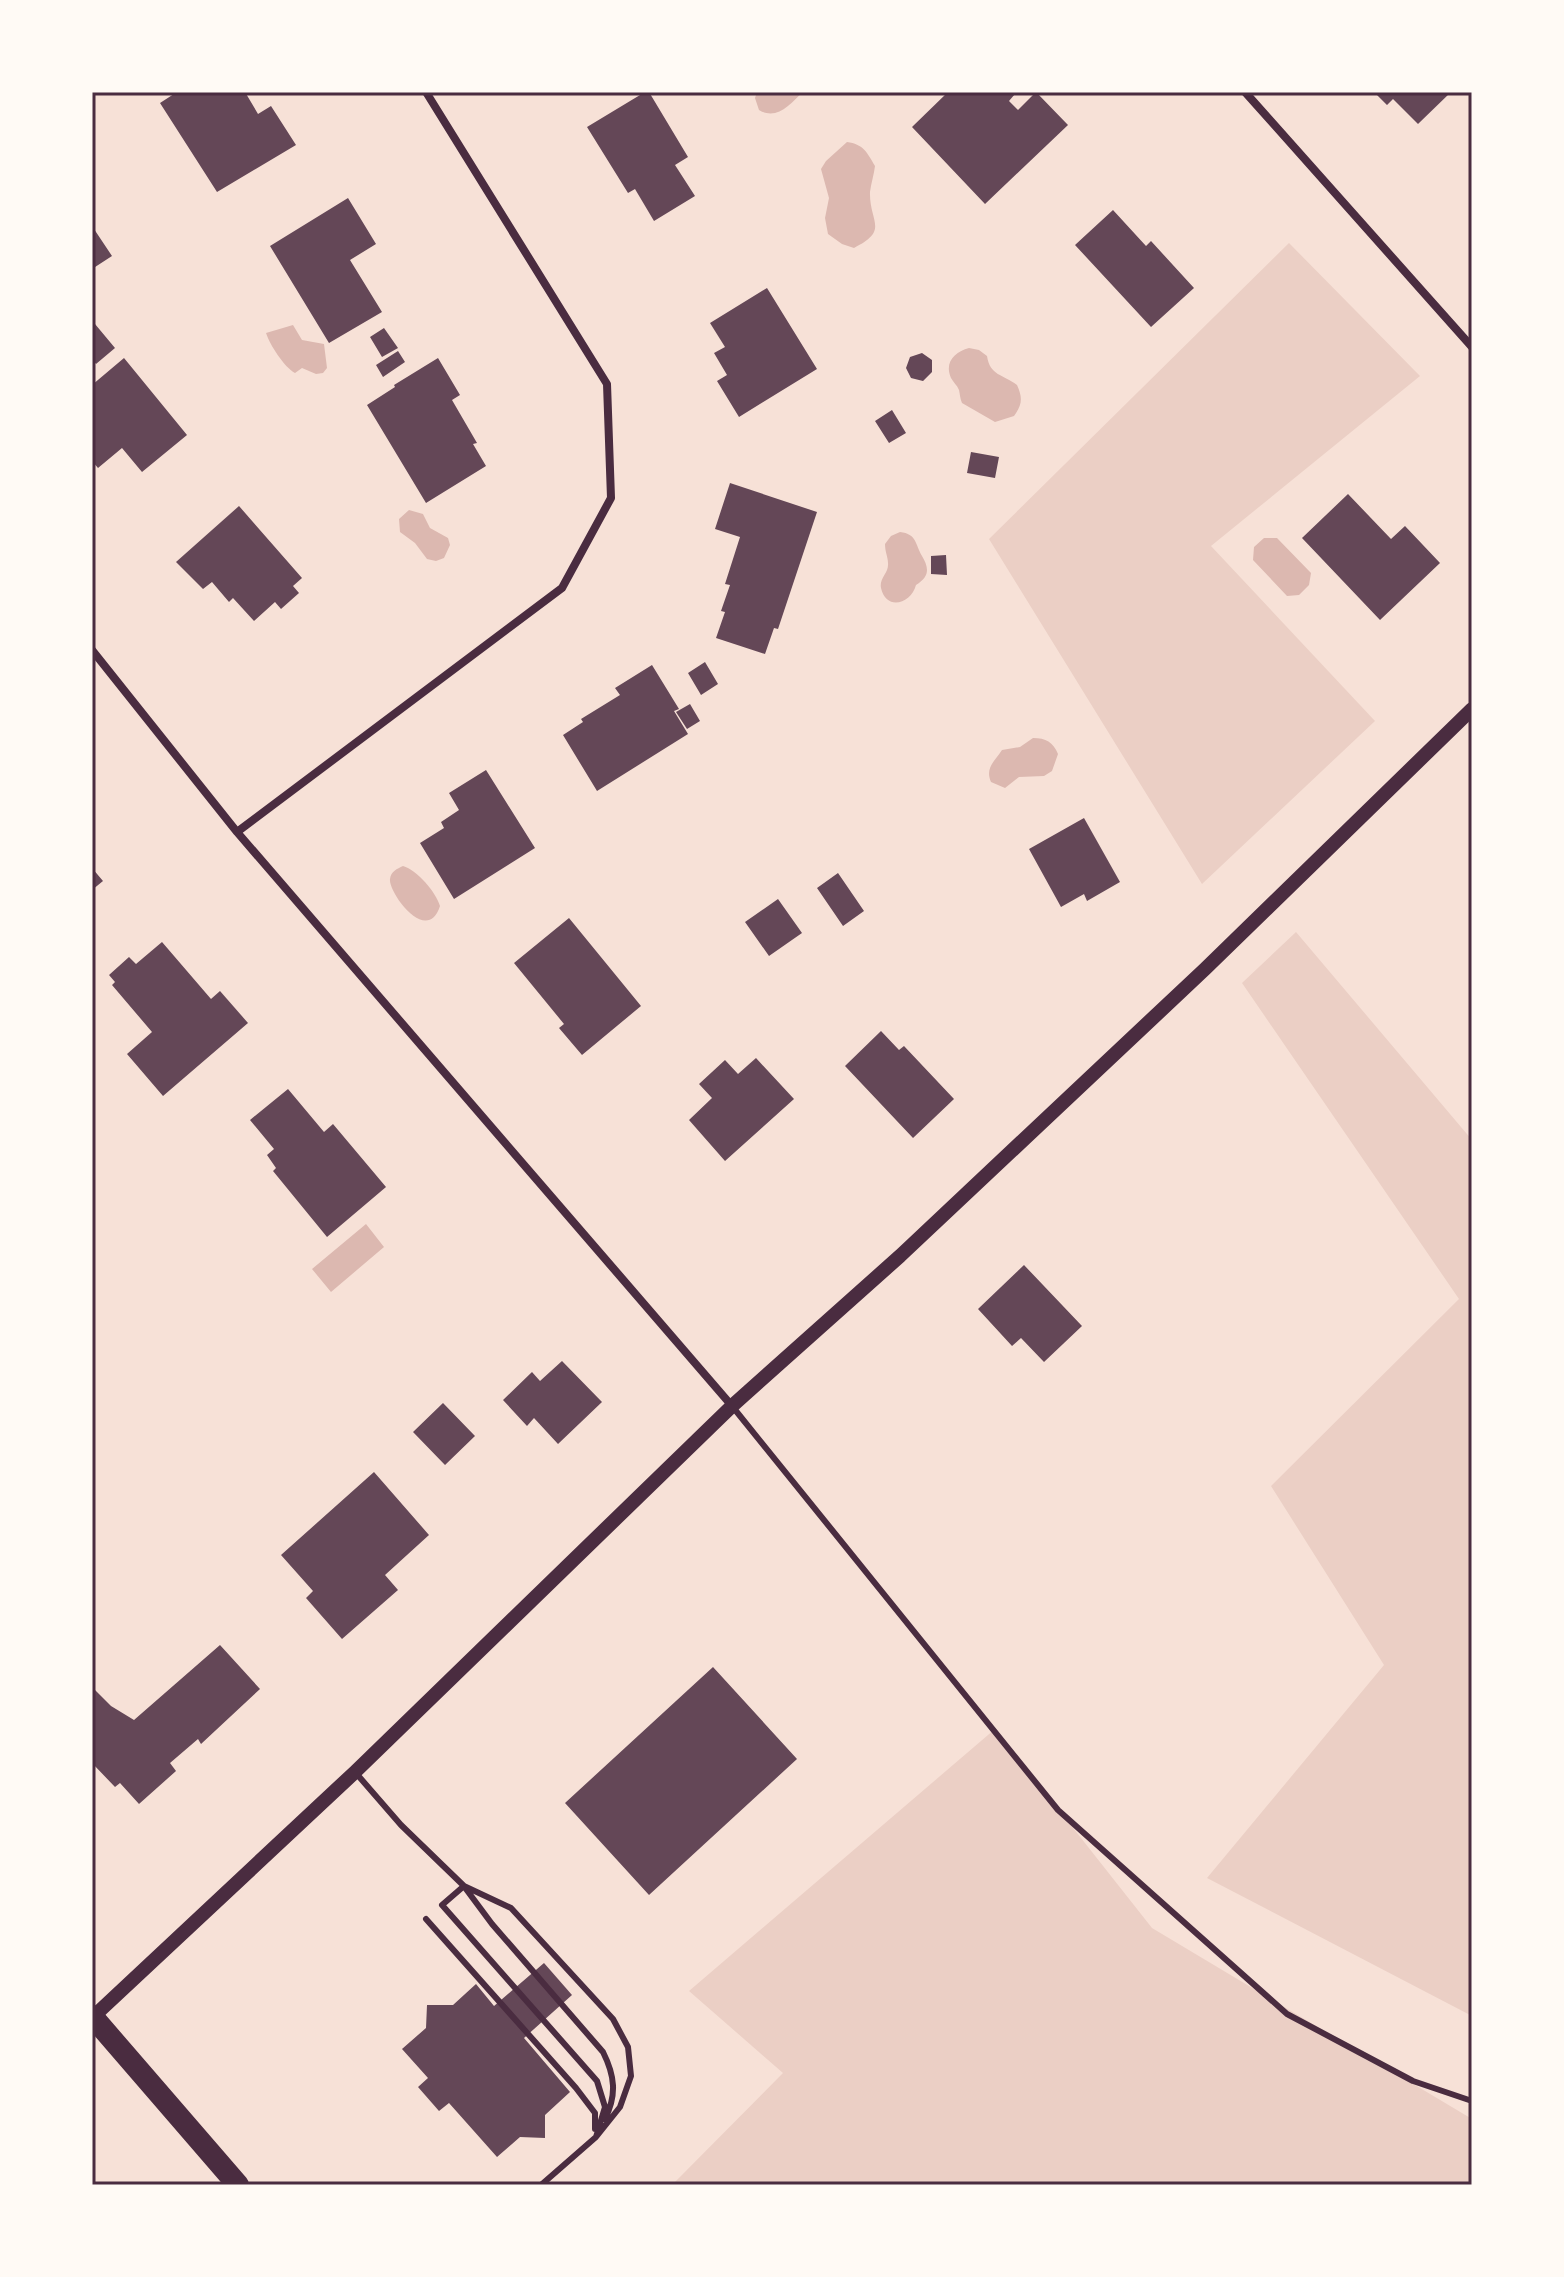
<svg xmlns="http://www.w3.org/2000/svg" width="1564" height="2277" viewBox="0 0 1564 2277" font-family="'DM Sans',sans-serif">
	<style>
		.green { fill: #ebcfc5 }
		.water { fill: #dcb8b0 }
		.building { fill: #644757 }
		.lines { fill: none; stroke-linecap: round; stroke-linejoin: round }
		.service { stroke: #4a2c40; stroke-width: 6 }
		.minor { stroke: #4a2c40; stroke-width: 8 }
		.tertiary { stroke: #4a2c40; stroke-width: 14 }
		.trunk { stroke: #4a2c40; stroke-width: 22 }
		.neatline { fill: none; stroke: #4a2c40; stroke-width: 3 }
	</style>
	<rect width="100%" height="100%" fill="#f7e1d7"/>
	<path class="green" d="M1289,243L1420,376L1211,546L1375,721L1202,884L989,539Z
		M1296,932L1472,1140V2016L1207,1878L1384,1665L1271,1486L1459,1299L1242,983Z
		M995,1729L1152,1928L1472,2119V2185H672L783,2073L689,1991Z"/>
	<path class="water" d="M757,92H803C790,104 777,121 759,110L755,98Z
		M847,142C863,144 867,152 875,166C874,175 871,183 870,192C869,222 890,230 854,248L842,244L828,234L825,218L829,198L821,169L826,161Z
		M293,325L302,340L324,344L327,368L323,373L316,374L302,368L295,373C284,367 270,345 266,333Z
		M969,348L979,350L987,356C990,376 1003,374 1017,385C1023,398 1022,405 1014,416L995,422L962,403C960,399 960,394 959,390C957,385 953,382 951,378C944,362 955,352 969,348Z
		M409,510L423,514L430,528L448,538L450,545L444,558L436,561L427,559L415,543L400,532L399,519Z
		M900,532C917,534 915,544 922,556C929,568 930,576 916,585C911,604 886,611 881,588C879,578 889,573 888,563C888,557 885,552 885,544L891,536Z
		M1264,538H1277L1311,573L1309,585L1299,595L1287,596L1253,560L1254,547Z
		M1033,738C1046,738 1053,742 1058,754L1052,771L1044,776L1019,777L1005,788L991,782C985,768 994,762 1002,750L1020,747Z
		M403,866C417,870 436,892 440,906C427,946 388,892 390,879C391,871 397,869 403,866Z
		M366,1224L384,1247L331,1292L312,1269Z"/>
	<path class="building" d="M177,92H245L258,114L271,106L296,145L217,192L160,103Z
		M645,92H649L688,157L675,165L695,196L654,221L635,189L628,193L587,127Z
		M948,92H1014L1015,94L1009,101L1018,110L1036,92L1068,125L985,204L912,127Z
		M1374,92H1451L1418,124L1393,99L1387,105Z
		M348,198L376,244L350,260L382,312L329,343L270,246Z
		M1113,210L1146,246L1151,241L1194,288L1151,327L1075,245Z
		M92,226L112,256L92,269Z
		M767,288L817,369L739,417L717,381L727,375L714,353L725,347L710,323Z
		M95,324L115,348L96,364L92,359V327Z
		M384,328L398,348L382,357L370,337Z
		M398,351L405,362L383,377L376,365Z
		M922,353L932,360V372L923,381L911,378L906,368L910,357Z
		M124,358L187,435L142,472L122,448L98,468L92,461V385Z
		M438,358L460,395L452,400L477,443L473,444L486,466L426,503L367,405L395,387L394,385Z
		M892,410L906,433L889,443L875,421Z
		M971,452L999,457L995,478L967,473Z
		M730,483L817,512L778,629L774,628L765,654L716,638L725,612L721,611L730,585L725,584L740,537L715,529Z
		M1348,494L1391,539L1405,526L1440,563L1380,620L1302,538Z
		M239,506L302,578L293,586L299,593L281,609L275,602L254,621L233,598L229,602L212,582L203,589L176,562Z
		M946,555L947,575L931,574V556Z
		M705,662L718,684L701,695L688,673Z
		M652,665L679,709L674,711L688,734L597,791L563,735L583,722L581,719L620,695L615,688Z
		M690,704L700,721L687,729L676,712Z
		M486,770L535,848L454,899L420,843L444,828L441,822L459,810L449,793Z
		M1084,818L1120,882L1087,901L1084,894L1061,907L1029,849Z
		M92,868L103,881L92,890Z
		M838,873L864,911L843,926L817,888Z
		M778,899L802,933L769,956L745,922Z
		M569,918L641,1006L582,1055L559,1028L564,1024L514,963Z
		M162,942L211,999L220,991L248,1023L163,1096L127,1054L152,1032L112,985L115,982L109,975L129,957L136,964Z
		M881,1031L899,1050L904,1046L954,1099L913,1138L845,1066Z
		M756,1058L794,1099L725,1161L689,1120L712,1098L699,1084L725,1060L738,1074Z
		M288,1089L324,1132L333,1124L386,1187L327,1237L273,1171L276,1168L267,1155L274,1149L250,1120Z
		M1024,1265L1082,1326L1044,1362L1021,1338L1012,1346L978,1309Z
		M562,1361L602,1402L558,1444L534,1418L527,1426L503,1400L532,1372L540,1381Z
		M443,1403L475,1436L445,1465L413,1432Z
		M374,1472L429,1535L385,1575L398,1590L342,1639L306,1598L313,1591L281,1555Z
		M220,1645L260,1689L201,1744L198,1739L170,1763L176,1771L139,1804L120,1783L115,1787L92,1763V1687L111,1706L134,1720Z
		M713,1667L797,1759L649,1895L565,1803Z
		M544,1963L572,1995L524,2038L570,2092L545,2115V2138L520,2137L497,2157L449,2103L439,2111L418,2087L428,2078L402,2049L426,2028L427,2005H453L476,1984L494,2006Z"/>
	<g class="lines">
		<path class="service" d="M732,1406L1058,1810L1287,2014L1413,2081L1472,2101
			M355,1772L401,1825L464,1886L442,1905L597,2081L605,2107L596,2137
			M464,1886L511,1908L613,2019L628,2047L631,2076L620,2107L596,2137L541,2185
			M466,1889L492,1924L603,2052C615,2076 617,2095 605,2119
			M426,1919L576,2088L595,2113V2129"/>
		<path class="minor" d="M1245,92L1472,347
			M92,650L237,832L732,1406
			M237,832L562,588L611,498L607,384L426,92"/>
		<path class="tertiary" d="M93,2017L355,1772L732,1406L900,1256L1205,969L1472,709"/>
		<path class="trunk" d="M92,2016L238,2185"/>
	</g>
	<rect width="1564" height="2277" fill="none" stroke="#fffaf5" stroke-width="188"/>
	<rect x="94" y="94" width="1376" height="2089" class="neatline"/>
</svg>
